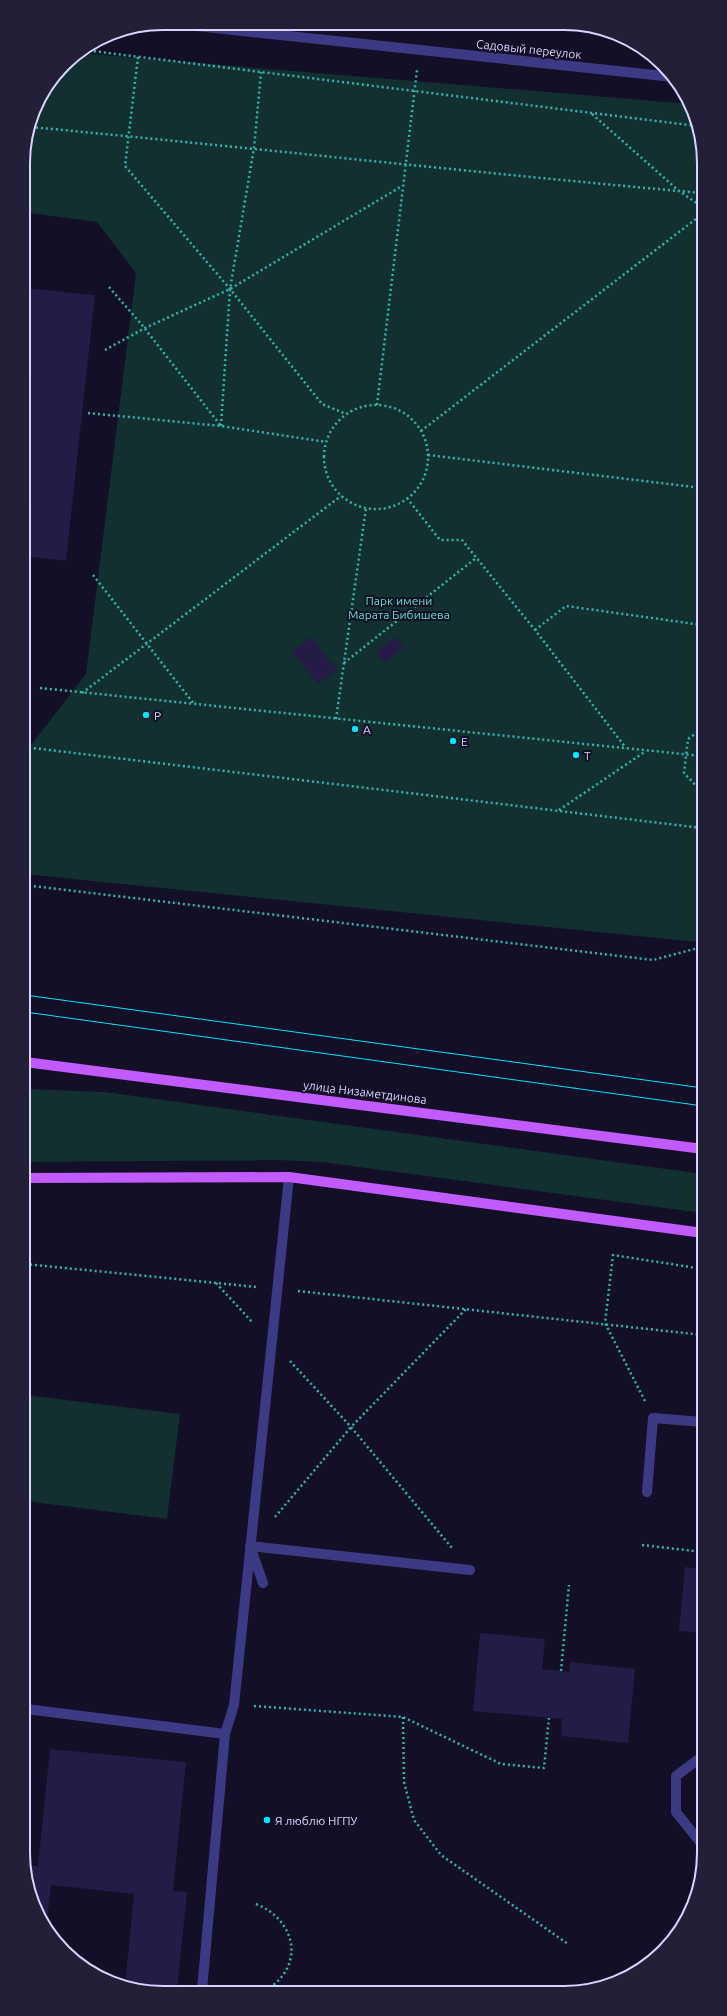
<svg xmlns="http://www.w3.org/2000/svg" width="727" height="2016" viewBox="0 0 727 2016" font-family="Ubuntu,sans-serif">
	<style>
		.green { fill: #12302f }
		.building { fill: #241b47 }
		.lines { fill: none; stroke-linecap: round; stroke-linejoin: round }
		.path { stroke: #2fb8b0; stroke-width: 2.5; stroke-dasharray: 2 3; stroke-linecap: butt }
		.minor { stroke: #3d3a85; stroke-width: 10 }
		.major { stroke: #c25bff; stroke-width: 10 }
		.tram { stroke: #00e5ff; stroke-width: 1 }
		.poi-dot { fill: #00e5ff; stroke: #130f26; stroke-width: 1.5 }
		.labels { text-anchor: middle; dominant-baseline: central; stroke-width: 4; stroke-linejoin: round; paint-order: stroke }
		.street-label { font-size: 12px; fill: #d9d4ff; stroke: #130f26 }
		.park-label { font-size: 12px; fill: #5fe0c0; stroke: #130f26 }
		.poi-label { font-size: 12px; fill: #d9d4ff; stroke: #130f26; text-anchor: start }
		.rim { fill: none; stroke: #d9d4ff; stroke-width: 2 }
	</style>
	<rect width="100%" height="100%" fill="#130f26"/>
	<path class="green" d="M79,53L689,104L701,136L702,899L697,942L24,874V754L86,674L136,273L97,222L23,212V154L37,102L71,58Z
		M25,1089L105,1092L703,1174V1213L322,1162L276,1160L25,1162Z
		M25,1395L180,1414L167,1519L25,1501Z"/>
	<path class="building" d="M24,288L95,295L66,561L24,556Z
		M311,637L337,670L318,684L292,652Z
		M396,637L404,648L385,663L376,652Z
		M685,1567L703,1569V1633L679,1631Z
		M480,1633L545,1639L542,1669L569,1672L570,1662L635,1669L628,1743L561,1736L562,1719L473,1711Z
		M50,1749L186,1762L173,1891L187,1892L177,1990H136L125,1986L134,1894L51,1885L46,1929L42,1923L26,1880V1865L38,1866Z"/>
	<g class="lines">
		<path class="path" d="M84,50L697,126
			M138,57L125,166L230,289L322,404L346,414
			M592,114L679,191L701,206
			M31,127C254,148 478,173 701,193
			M109,287L142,325L221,426
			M105,350L145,328L230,289L402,186
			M377,405L417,70
			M324 457a52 52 0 1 1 104 0a52 52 0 1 1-104 0Z
			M88,413L221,426L326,442
			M221,426L230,289L254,148L261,72
			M421,431L701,215
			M428,455L702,488
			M407,498L440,540H462L535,630L626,748
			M93,575L194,704
			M535,630L566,606L702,625
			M344,663L476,558
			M40,688L702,756
			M82,693L341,496
			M336,719L366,508
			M702,729L688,739L684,773L702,792
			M24,747L702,828
			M559,810L646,751
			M24,885L653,960L702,947
			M25,1264L257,1287
			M216,1283L253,1323
			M298,1291L703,1335
			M290,1361L351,1427L452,1548
			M645,1401L605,1323L613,1255L703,1269
			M275,1517L351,1427L466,1309
			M642,1545L703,1552
			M561,1671L569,1585
			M254,1706L403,1717L501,1764L544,1768L549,1718
			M403,1717L404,1782L414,1820L441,1855L568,1944
			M256,1904C296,1920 306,1966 266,1990"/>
		<path class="minor" d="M168,23L673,77
			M647,1492L653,1418L703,1422
			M263,1583L250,1546L470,1570
			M26,1709L225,1734L234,1705L289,1177
			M704,1755L676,1776V1812L704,1847
			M202,1990L225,1734"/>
		<path class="major" d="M25,1062L703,1149
			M25,1178L289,1177L703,1233"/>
		<path class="tram" d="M25,995L703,1088
			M25,1012L703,1106"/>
	</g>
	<g class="poi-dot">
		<circle cx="146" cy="715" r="4"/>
		<circle cx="355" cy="729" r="4"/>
		<circle cx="453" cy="741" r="4"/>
		<circle cx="576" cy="755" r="4"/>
		<circle cx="267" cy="1820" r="4"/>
	</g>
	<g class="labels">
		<g class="street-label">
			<text transform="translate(529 49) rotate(6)">Садовый переулок</text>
			<text transform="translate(365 1092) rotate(7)">улица Низаметдинова</text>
		</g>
		<g class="park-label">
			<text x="399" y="600">Парк имени<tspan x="399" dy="14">Марата Бибишева</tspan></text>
		</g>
		<g class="poi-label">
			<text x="154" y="715">Р</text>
			<text x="363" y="729">А</text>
			<text x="461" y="741">Е</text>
			<text x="584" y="755">Т</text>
			<text x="275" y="1820">Я люблю НГПУ</text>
		</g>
	</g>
	<path d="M0 0H727V2016H0ZM163 30H564A133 133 0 0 1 697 163V1853A133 133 0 0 1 564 1986H163A133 133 0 0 1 30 1853V163A133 133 0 0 1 163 30Z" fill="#231f37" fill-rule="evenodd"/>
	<path class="rim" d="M163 30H564A133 133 0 0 1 697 163V1853A133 133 0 0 1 564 1986H163A133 133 0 0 1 30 1853V163A133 133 0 0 1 163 30Z"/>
</svg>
